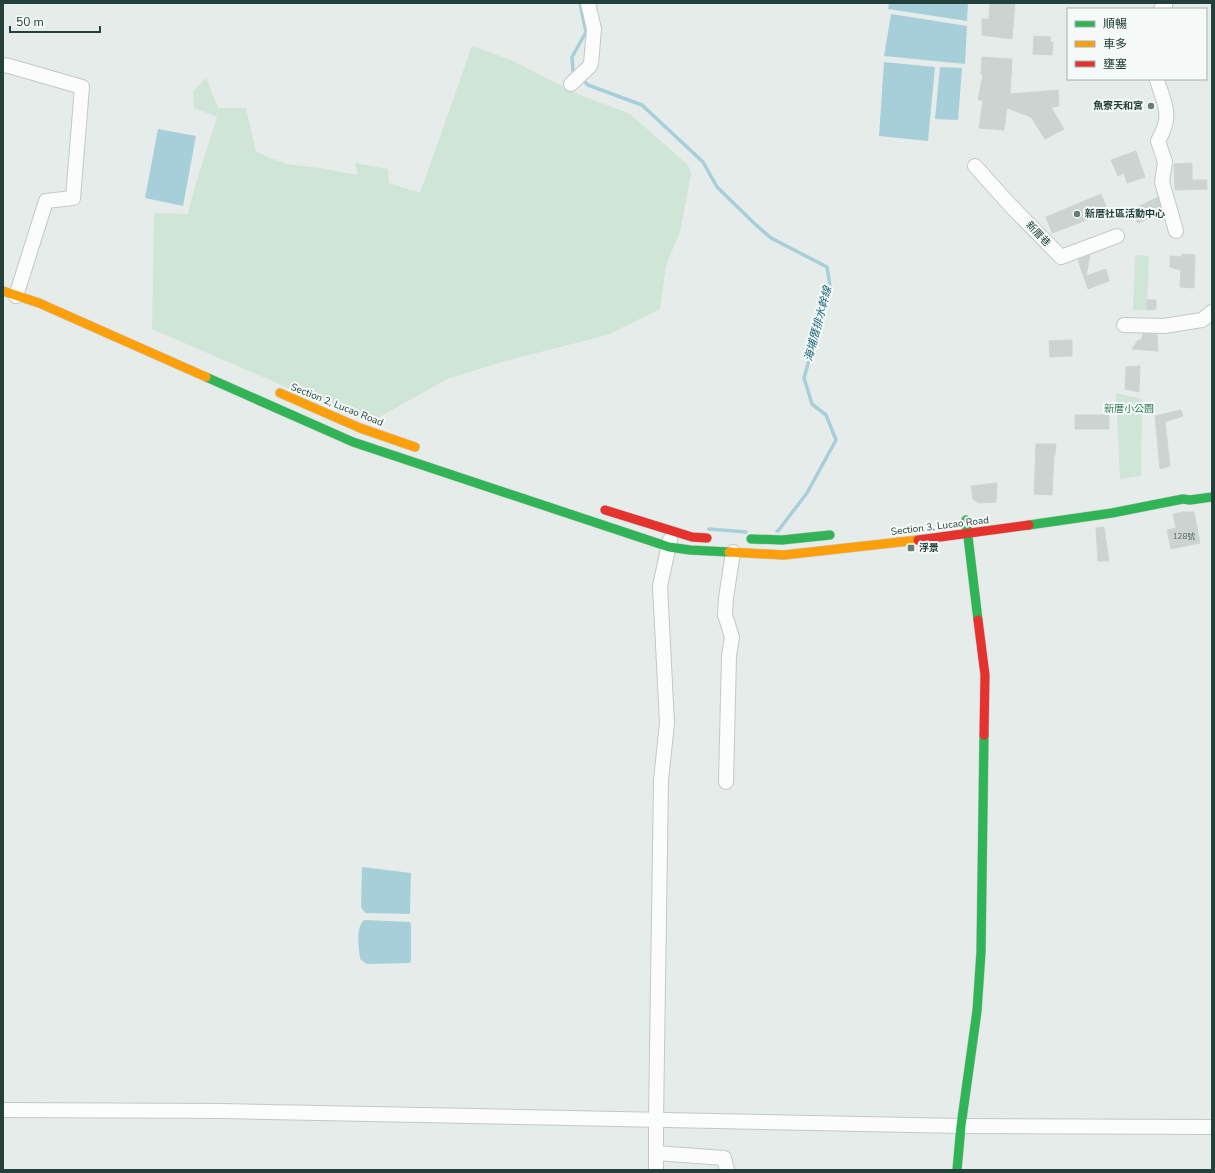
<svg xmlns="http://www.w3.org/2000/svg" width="1215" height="1173" viewBox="0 0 1215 1173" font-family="'Nunito Sans','Noto Sans TC',sans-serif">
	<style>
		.green { fill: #cfe5d7 }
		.water { fill: #a7cfda }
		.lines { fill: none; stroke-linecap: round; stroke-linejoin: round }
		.stream { stroke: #a7cfda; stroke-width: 3.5 }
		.building { fill: #cdd3d1; stroke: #cfd5d2 }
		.street-casing { stroke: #c3c9c6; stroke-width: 16 }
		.fast-casing { stroke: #c2c9c7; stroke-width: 10 }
		.slow-casing { stroke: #c2c9c7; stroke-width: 10 }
		.jam-casing { stroke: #c2c9c7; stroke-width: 10 }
		.street { stroke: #fbfcfc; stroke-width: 14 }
		.fast { stroke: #30b455; stroke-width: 9 }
		.slow { stroke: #ff9f0a; stroke-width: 9 }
		.jam { stroke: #e5322d; stroke-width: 9 }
		.poi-dot { fill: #677c77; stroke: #f5faf8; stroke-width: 1.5 }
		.labels { text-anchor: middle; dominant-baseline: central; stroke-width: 4; stroke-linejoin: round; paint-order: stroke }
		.number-label { font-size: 8px; fill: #4e6660 }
		.poi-label { font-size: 10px; font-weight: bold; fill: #23403a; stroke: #f5faf8; text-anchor: start }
		.street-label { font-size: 10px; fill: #23403a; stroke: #f5faf8 }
		.park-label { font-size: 10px; fill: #2c784f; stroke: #f5faf8 }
		.water-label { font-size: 11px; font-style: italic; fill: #1c667d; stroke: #f5faf8 }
	</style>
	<rect width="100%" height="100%" fill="#e6ece9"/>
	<path class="green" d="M472,46L511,60L573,92L630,114L688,165L691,174L680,232L666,265L660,309L607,335L505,361L447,379L369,423L152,329L154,213L188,214L195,186L217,117L194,108L193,91L206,78L218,108H246L256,152L286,164L319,168L358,175L355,163L388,169L389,183L420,193Z
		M1135,255L1149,256L1147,310H1133Z
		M1116,393L1142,399L1141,476L1120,479Z"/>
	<path class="water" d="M889,3H968L967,21L888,9Z
		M891,14L967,26L965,64L884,56Z
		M884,62L935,67L928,141L879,136Z
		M940,67L962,68L958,120L935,119Z
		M158,129L196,136L183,206L145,198Z
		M362,867L411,873L410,914L365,913L361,907Z
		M364,920L410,922L411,925V961L409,963L367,964L360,959C359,948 355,928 364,920Z"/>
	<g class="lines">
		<path class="stream" d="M577,74L573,71L572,57L586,32L580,3
			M581,78L588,85L642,105L703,162L717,187L755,224L771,238L827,267L830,286L804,378L812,404L826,415L836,440L807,493L778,531H777
			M709,529L746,532"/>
	</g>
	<path class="building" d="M990,3H1015L1012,39L982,35V19H989Z
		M1034,36L1051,37L1050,42H1053L1052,55L1033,54Z
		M982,57L1012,59L1010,94L1058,90L1059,106L1051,107L1064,129L1045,139L1031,117L1007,108L1004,130L979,128L983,100H978L983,74H981Z
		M1136,151L1145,177L1127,183L1124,173L1118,176L1111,160Z
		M1192,163V180H1207V189L1175,190L1174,164Z
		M1101,194L1108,212L1052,233L1046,217Z
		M1158,197L1162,212L1138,223L1133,216L1136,214L1134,209Z
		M1182,254L1195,255L1194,288L1180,287L1181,270L1170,267V256L1181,257Z
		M1090,255L1086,276L1106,269L1109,281L1088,289L1078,260Z
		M1147,300H1156V309L1147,310Z
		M1143,334H1157L1158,351L1132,349L1138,340H1141Z
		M1072,340V356L1050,357L1049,341Z
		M1140,366L1139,392L1125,389L1126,367Z
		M1181,410L1183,416L1165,422L1170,466L1160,469L1155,416Z
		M1075,415H1109V429H1075Z
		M1036,444H1056L1055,455H1054L1052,495L1034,494Z
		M997,483L996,502L978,503L973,499L971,486Z
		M1183,512H1194L1200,543L1171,549L1167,530L1176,528L1173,514Z
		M1104,527L1109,561H1098L1096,528Z"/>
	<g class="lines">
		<defs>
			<path id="street" d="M1161,9L1165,6L1164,3
				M3,65L9,66L82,87L73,198L46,201L16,296
				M1158,79L1157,80C1165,106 1173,115 1158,141L1165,162L1162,182L1176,231
				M571,84L589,67L591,64L594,29L588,3
				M975,166L1010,205L1061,257L1117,236
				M1124,325L1164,326L1202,320L1212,312
				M726,782L729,656L732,637L725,615L726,598L733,552
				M3,1110L223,1111L961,1126L1212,1127
				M656,1153L724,1158L727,1170
				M656,1170V1120L661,780L667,723L660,586L670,540"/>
			<path id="fast" d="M206,377L353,442L669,547L690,550L729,552
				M966,520L978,620
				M1029,525L1112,513L1183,499L1190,500L1212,497
				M751,539L782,540L830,535
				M957,1170L961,1126L977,1011L981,952L984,735"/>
			<path id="slow" d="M3,291L39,303L206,377
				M280,393L360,428L415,447
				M729,552L784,555L918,540"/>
			<path id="jam" d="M605,510L692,537L707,538
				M918,540L1029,525
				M978,620L985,675L984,735"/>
		</defs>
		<use href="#street" class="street-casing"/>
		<use href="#fast" class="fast-casing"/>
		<use href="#slow" class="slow-casing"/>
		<use href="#jam" class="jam-casing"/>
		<use href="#street" class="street"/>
		<use href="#fast" class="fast"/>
		<use href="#slow" class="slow"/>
		<use href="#jam" class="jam"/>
	</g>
	<g class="poi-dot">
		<circle cx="1151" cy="106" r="4"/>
		<circle cx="1077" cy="214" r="4"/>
		<rect x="907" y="544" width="8" height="8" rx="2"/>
	</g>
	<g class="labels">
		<g class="number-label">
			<text x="1184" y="536">128號</text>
		</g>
		<g class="poi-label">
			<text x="1143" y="106" text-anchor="end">魚寮天和宮</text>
			<text x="1085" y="214">新厝社區活動中心</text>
			<text x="919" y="548">浮景</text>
		</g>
		<g class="street-label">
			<text transform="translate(1038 234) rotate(46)">新厝巷</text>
			<text transform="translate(337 405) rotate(22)">Section 2, Lucao Road</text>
			<text transform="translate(940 526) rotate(-7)">Section 3, Lucao Road</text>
		</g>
		<g class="park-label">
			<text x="1129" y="409">新厝小公園</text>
		</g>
		<g class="water-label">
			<text transform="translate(818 324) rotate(-75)">海埔厝排水幹線</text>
		</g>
	</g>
	<rect width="1215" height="1173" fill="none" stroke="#23403a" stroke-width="8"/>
	<rect x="1067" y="8" width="140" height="72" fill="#f5faf8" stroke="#a1b0ac"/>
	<rect x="1075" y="21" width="20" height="6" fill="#30b455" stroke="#a1b0ac"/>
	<text x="1103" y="28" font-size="12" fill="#23403a">順暢</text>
	<rect x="1075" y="41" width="20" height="6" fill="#ff9f0a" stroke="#a1b0ac"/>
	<text x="1103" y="48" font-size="12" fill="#23403a">車多</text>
	<rect x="1075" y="61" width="20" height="6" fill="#e5322d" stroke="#a1b0ac"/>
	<text x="1103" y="68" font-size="12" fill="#23403a">壅塞</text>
	<path d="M10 26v6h90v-6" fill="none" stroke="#23403a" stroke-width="2"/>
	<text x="16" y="26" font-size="12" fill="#23403a" stroke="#f5faf8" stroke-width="3" paint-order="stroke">50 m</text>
</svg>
